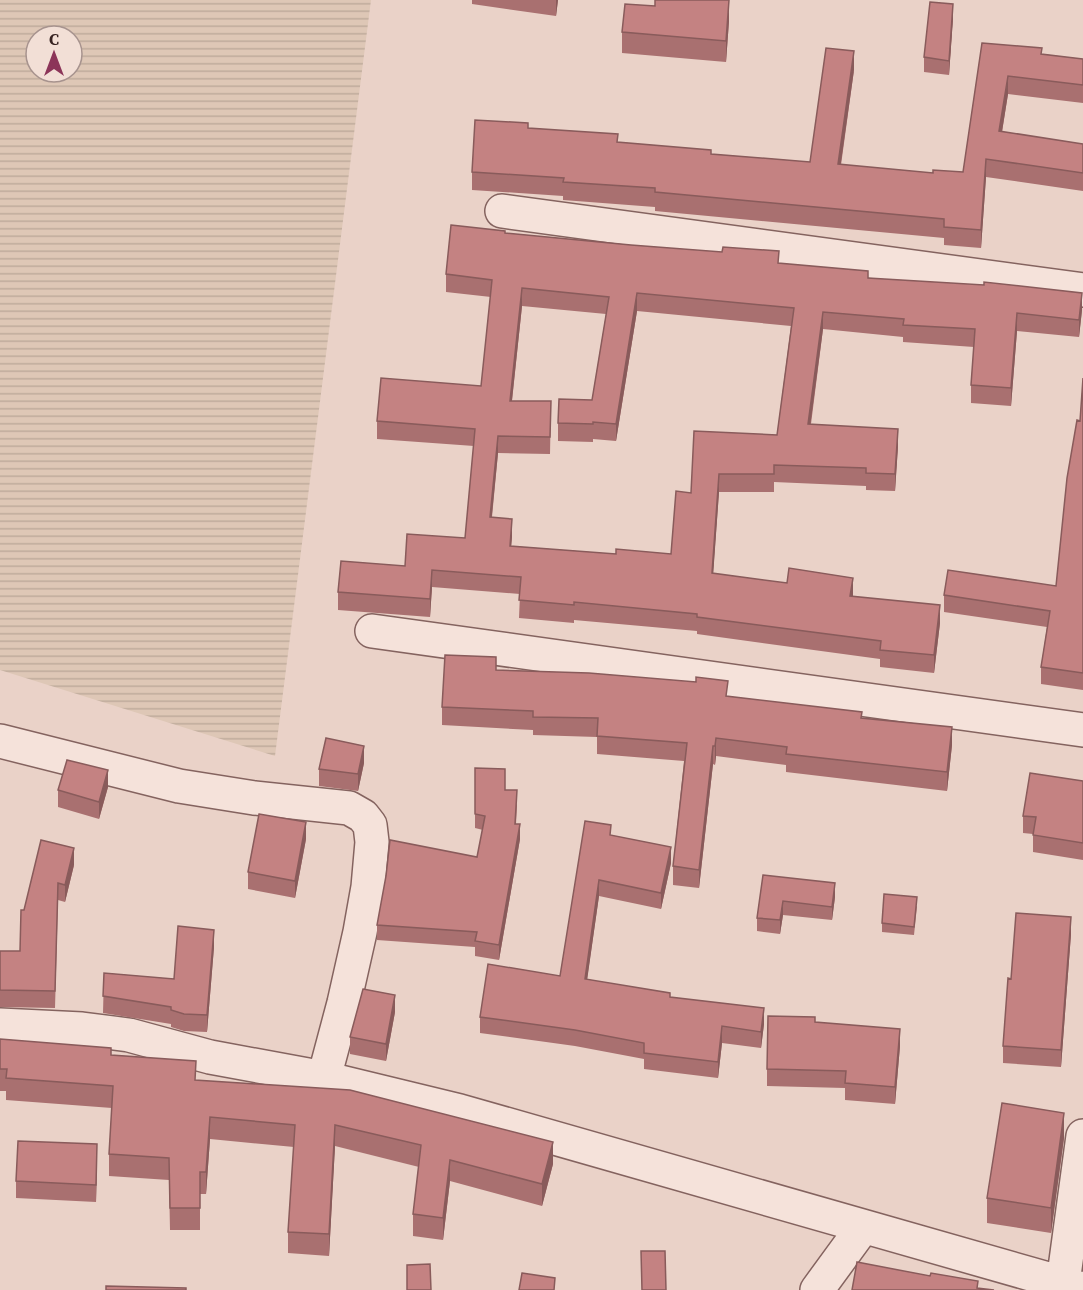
<svg xmlns="http://www.w3.org/2000/svg" width="1083" height="1290" viewBox="0 0 1083 1290" font-family="'Source Serif 4',serif">
	<style>
		.farmland { fill: url(#farmland-rules); fill-rule: evenodd }
		.lines { fill: none; stroke-linecap: round; stroke-linejoin: round }
		.minor-casing { stroke: #84635f; stroke-width: 36 }
		.minor { stroke: #f5e2da; stroke-width: 33 }
		.wall { fill: #a97070; fill-rule: evenodd }
		.shaded-wall { fill: #895b5b }
		.building { fill: #c48282; stroke: #895b5b; stroke-width: 1.5; fill-rule: evenodd }
	</style>
	<defs>
		<pattern id="farmland-rules" width="6" height="5" patternUnits="userSpaceOnUse" patternTransform="scale(1.5)"><rect width="6" height="5" fill="#dec7b6"/><path d="M0 2.5h6" fill="none" stroke="#bfab9c"/></pattern>
	</defs>
	<rect width="100%" height="100%" fill="#ead2c8"/>
	<path class="farmland" d="M0,0H371L275,756L0,670ZM36,36H72V72H36Z"/>
	<g class="lines">
		<defs>
			<path id="minor" d="M502,211L1083,290
				M372,631L1083,730
				M0,741L179,786L254,798L349,808L363,816L370,825L372,842L368,887L360,932L344,1003L324,1078
				M0,1025L82,1029L129,1035L210,1057L324,1078L460,1111L1083,1289
				M1063,1283L1083,1136
				M817,1290L863,1227"/>
		</defs>
		<use href="#minor" class="minor-casing"/>
		<use href="#minor" class="minor"/>
	</g>
	<path class="wall" d="M472,0H558L556,16L472,4Z
		M655,6L729,21L726,62L622,53V32Z
		M953,18L949,75L924,72V57Z
		M982,43L1042,54L1083,59V103L1008,94L1002,132L1083,144V191L986,177L981,248L944,245V238L655,211V207L563,200V196L472,190V172L528,128L618,142L711,154L810,162L854,70L841,165L933,173L963,172Z
		M505,233L779,263L868,278L1082,310L1079,337L1017,331L1011,406L971,403V385L974,347L903,342V337L823,329L811,424L898,446L895,491L866,490V486L774,482V492H719L713,574L853,596L940,623L934,673L880,667V659L697,634V631L574,620V623L519,618L520,594L432,587L430,617L338,610V592L405,566L465,538L474,446L377,439V421L481,386L491,297L446,292V274ZM522,306L606,314L592,400L558,423V441L593,442V439L616,441L637,311L791,326L777,435L691,493L671,554H616L511,546L512,536L492,517L498,453L550,454L551,401H512Z
		M1083,378V690L1041,684V667L1047,627L944,612V595L1056,586L1080,421Z
		M496,670L728,696L862,718L952,745L947,791L786,772V765L716,756L715,765L713,764L699,888L673,885V866L684,761L597,754V737L533,735V730L442,725V707Z
		M364,763L358,791L319,786V769Z
		M475,768L505,790L517,805L516,824L520,839L499,960L475,956V947L377,940V925L477,857L483,830L475,828Z
		M1083,781V860L1033,852V834L1023,833V816Z
		M108,787L99,819L58,807V790Z
		M611,836L671,863L661,909L599,896L587,979L670,997L764,1024L761,1048L722,1043L718,1078L644,1069V1059L575,1046L480,1033V1017L560,976Z
		M306,839L295,898L248,889V872Z
		M74,865L65,902L58,900L55,1008L0,1007V951H20L24,910Z
		M763,875L835,897L832,920L783,915L780,934L757,931V918Z
		M917,906L914,935L882,932V923Z
		M1071,934L1061,1067L1003,1063V1046L1011,979Z
		M214,947L207,1032L184,1031L171,1027V1024L103,1013L104,973L174,979Z
		M395,1012L386,1061L350,1054V1037Z
		M815,1022L900,1046L895,1104L845,1100V1088L767,1086V1069Z
		M0,1039L111,1055L196,1081L553,1164L542,1206L450,1181L443,1240L413,1236V1214L419,1167L335,1146L329,1256L288,1253V1232L294,1147L210,1139L206,1194H200V1230H170L169,1180L109,1176V1154L112,1108L6,1100V1091H0Z
		M1064,1138L1051,1233L987,1223V1198Z
		M97,1161L96,1202L16,1198V1181Z"/>
	<path class="shaded-wall" d="M556,0H558L556,16Z
		M729,0V21L726,62V41Z
		M953,4V18L949,75V61Z
		M854,51V70L838,183V164Z
		M1008,76V94L999,150V131Z
		M986,159V177L981,248V230Z
		M522,288V306L510,418V401Z
		M637,293V311L616,441V424Z
		M1082,293V310L1079,337V320Z
		M823,312V329L808,442V424Z
		M1017,313V331L1011,406V388Z
		M898,429V446L895,491V474Z
		M498,436V453L490,534V517Z
		M719,474V492L712,591V573Z
		M512,519V536L510,564V546Z
		M432,570V587L430,617V599Z
		M853,578V596H850Z
		M940,605V623L934,673V655Z
		M952,727V745L947,791V772Z
		M716,738V756L715,765V746Z
		M364,746V763L358,791V774Z
		M713,746V764L699,888V870Z
		M108,770V787L99,819V802Z
		M306,822V839L295,898V881Z
		M520,824V839L499,960V945Z
		M671,847V863L661,909V893Z
		M74,848V865L65,902V885Z
		M599,880V896L585,995V979Z
		M835,883V897L832,920V907Z
		M783,901V915L780,934V920Z
		M1071,917V934L1061,1067V1050Z
		M214,930V947L207,1032V1015Z
		M395,995V1012L386,1061V1044Z
		M764,1008V1024L761,1048V1032Z
		M722,1026V1043L718,1078V1062Z
		M900,1029V1046L895,1104V1087Z
		M1064,1113V1138L1051,1233V1208Z
		M210,1117V1139L206,1194V1172Z
		M335,1125V1146L329,1256V1234Z
		M553,1142V1164L542,1206V1184Z
		M97,1144V1161L96,1202V1185Z
		M450,1160V1181L443,1240V1218Z"/>
	<path class="building" d="M655,0H729L726,41L622,32L625,4L655,6Z
		M930,2L953,4L949,61L924,57Z
		M982,43L1042,48L1041,54L1083,59V85L1008,76L999,131L1083,144V173L986,159L981,230L944,227V219L655,192V188L563,182L564,178L472,172L475,120L528,123V128L618,134L617,142L711,150V154L810,162L826,48L854,51L838,164L933,173V170L963,172Z
		M451,225L505,231V233L631,245L722,252L723,247L779,251L778,263L868,271V278L984,285V282L1082,293L1079,320L1017,313L1011,388L971,385L975,329L903,325L904,319L823,312L808,424L898,429L895,474L866,473V468L774,465V474H719L712,573L787,583L789,568L853,578L850,596L940,605L934,655L880,650L881,641L697,617V614L574,602V605L519,600L521,577L432,570L430,599L338,592L341,561L405,566L407,534L465,538L475,429L377,421L381,378L481,386L492,280L446,274ZM522,288L609,297L592,400L559,399L558,423L593,424V422L616,424L637,293L794,308L777,435L694,431L691,493L676,491L671,554L616,549V554L510,546L512,519L490,517L498,436L550,437L551,401H510Z
		M1083,378V673L1041,667L1050,611L944,595L948,570L1056,586L1067,478L1077,420L1080,421Z
		M445,655L496,657V670L589,673L696,682V677L728,681L726,696L862,712L861,718L952,727L947,772L786,754L787,747L716,738L715,746H713L699,870L673,866L687,743L597,736L598,718L533,717V711L442,707Z
		M326,738L364,746L358,774L319,769Z
		M67,760L108,770L99,802L58,790Z
		M475,768L505,769V790H517L515,824H520L499,945L475,941L477,932L377,925L386,876L390,840L477,857L485,816L475,814Z
		M1030,773L1083,781V843L1033,835L1036,817L1023,816Z
		M259,814L306,822L295,881L248,872Z
		M585,821L611,825L610,835L671,847L661,893L599,880L585,979L670,993V997L764,1008L761,1032L722,1026L718,1062L644,1053V1043L575,1030L480,1017L488,964L560,976Z
		M41,840L74,848L65,885L58,883L55,991L0,990V951H20L21,910H24Z
		M763,875L835,883L832,907L783,901L780,920L757,918Z
		M884,894L917,897L914,927L882,923Z
		M1016,913L1071,917L1061,1050L1003,1046L1008,978L1011,979Z
		M178,926L214,930L207,1015L184,1014L171,1010V1007L103,996L104,973L174,979Z
		M363,989L395,995L386,1044L350,1037Z
		M768,1016L815,1017V1022L900,1029L895,1087L845,1083L846,1071L767,1069Z
		M0,1039L111,1048V1055L196,1061L195,1080L350,1090L553,1142L542,1184L450,1160L443,1218L413,1214L421,1145L335,1125L329,1234L288,1232L295,1125L210,1117L206,1172H200V1208H170L169,1158L109,1154L113,1086L6,1078L7,1069H0Z
		M1002,1103L1064,1113L1051,1208L987,1198Z
		M18,1141L97,1144L96,1185L16,1181Z
		M641,1251H665L666,1290H642Z
		M857,1262L930,1276L931,1273L978,1281L977,1288L994,1290H852Z
		M430,1264L431,1290H407V1265Z
		M522,1273L555,1278L554,1290H519Z
		M106,1286L186,1288V1290H106Z"/>
	<g transform="translate(54 54)"><circle r="28" fill="#f2dfd6" stroke="#a7938e" stroke-width="1.5"/>
	<path d="M0-4.5L10 22L0 15L-10 22Z" fill="#8c3559"/>
	<text y="-9" font-size="16" font-weight="bold" text-anchor="middle" fill="#362221">С</text>
	</g>
</svg>
